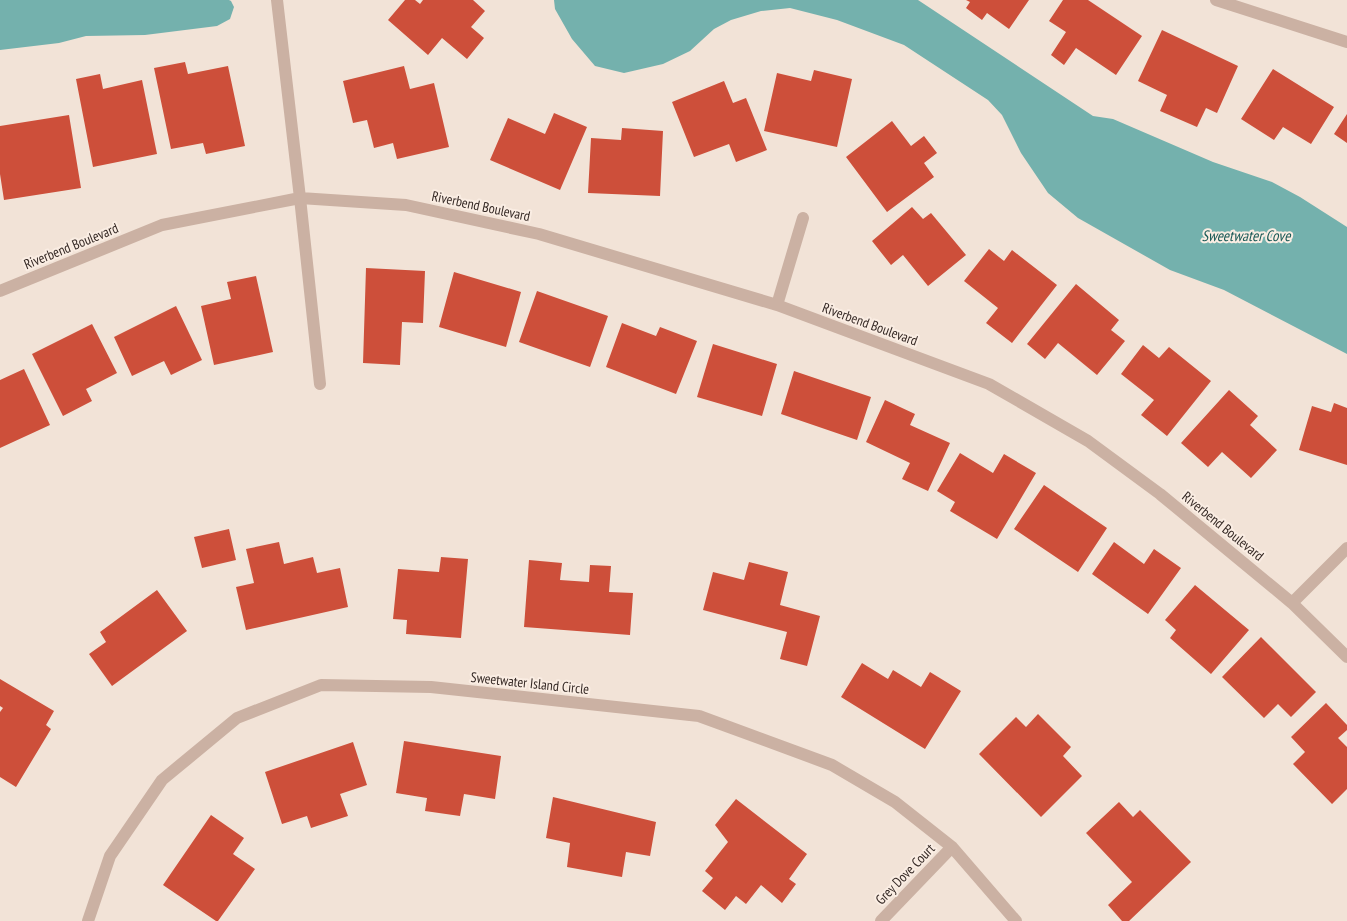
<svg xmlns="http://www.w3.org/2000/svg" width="1347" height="921" viewBox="0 0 1347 921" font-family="'PT Sans Narrow',sans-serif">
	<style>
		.water { fill: #74b1ad }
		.building { fill: #cd4f3a }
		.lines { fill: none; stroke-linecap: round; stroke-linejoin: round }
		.minor { stroke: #cbb1a3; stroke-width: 12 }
		.labels { text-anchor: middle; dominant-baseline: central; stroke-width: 4; stroke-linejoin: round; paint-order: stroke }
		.street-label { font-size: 14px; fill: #352925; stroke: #faede3 }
		.water-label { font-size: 15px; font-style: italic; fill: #195956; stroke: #faede3 }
	</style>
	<rect width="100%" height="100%" fill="#f2e3d7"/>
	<path class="water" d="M0,0H229L231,1L234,7L230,19L217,26L145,35L86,36L59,43L0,50Z
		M554,0H918L1093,116L1113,119L1213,162L1272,182L1300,197L1347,227V354L1224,290L1170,270L1078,218L1048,193L1021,153L1002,115L988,100L904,45L837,20L790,8L761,11L731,20L714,29L690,51L663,64L624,73L595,66L572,39L555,9Z"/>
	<path class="building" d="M405,0H415L420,4L423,0H473L485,11L471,27L484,38L467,59L442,38L428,55L388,20Z
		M966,0H1029L1009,29L987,13L982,20L966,8L970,2Z
		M1063,0H1088L1142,36L1116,75L1076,48L1064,65L1051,55L1066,32L1049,21Z
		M1162,30L1238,66L1217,113L1206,108L1197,127L1160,111L1167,95L1138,81Z
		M185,62L188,74L228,66L245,146L206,154L203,143L171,149L154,68Z
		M404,66L410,89L434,83L449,147L397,159L393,143L374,148L367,120L353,123L343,81Z
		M1273,69L1334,107L1311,144L1283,127L1274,140L1241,119Z
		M814,70L852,79L837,147L764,131L777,73L811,81Z
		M100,74L103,89L142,80L157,154L93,167L76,79Z
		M724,81L733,103L746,98L767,150L736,162L729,144L694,157L672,102Z
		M554,113L587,127L560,190L490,160L508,118L545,134Z
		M1347,114V143L1334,134Z
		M69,115L81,188L4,200L0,174V126Z
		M892,121L911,146L924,136L937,153L924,163L934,177L887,212L846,157Z
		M622,128L663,131L660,196L588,193L591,138L621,140Z
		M912,207L923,219L931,213L966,255L928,286L903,255L891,265L872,241Z
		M989,249L1004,261L1012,250L1057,285L1012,343L986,323L998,308L964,281Z
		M366,268L425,271L423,323L402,322L400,365L363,363Z
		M454,272L521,292L506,347L439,327Z
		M256,276L273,352L214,365L201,306L231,299L227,282Z
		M1076,284L1119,320L1111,330L1125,341L1097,375L1058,343L1045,359L1027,344Z
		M537,291L608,316L590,367L519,342Z
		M176,306L202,360L171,375L164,361L132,376L114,337Z
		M622,323L656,336L660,327L697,341L676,394L606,367Z
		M92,324L117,373L86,389L92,401L63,416L32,354Z
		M713,344L777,364L762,416L697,397Z
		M1143,345L1159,358L1169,347L1211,381L1167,436L1141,415L1154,400L1121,374Z
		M24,369L50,425L0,448V380Z
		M794,371L871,397L857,440L781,414Z
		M1229,390L1258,416L1250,425L1277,450L1251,478L1222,452L1208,467L1181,443Z
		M885,400L915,414L910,425L950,443L928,491L902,479L910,463L866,442Z
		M1334,403L1347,408V465L1299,450L1312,406L1331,412Z
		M960,453L993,473L1004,454L1036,473L997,539L950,511L955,502L937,491Z
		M1044,485L1107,528L1078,572L1014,529Z
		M229,529L236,560L202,568L194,537Z
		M279,542L284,564L313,557L317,573L340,568L348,607L246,630L236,587L254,583L246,549Z
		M1114,542L1144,564L1154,549L1181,568L1148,614L1092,574Z
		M441,557L468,559L461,638L406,634L407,620L393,619L398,569L439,572Z
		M529,560L562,563L560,580L589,582L590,565L611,566L609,592L633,593L630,635L524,627Z
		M749,562L788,572L780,605L820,616L807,666L780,659L787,632L703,610L713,572L744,580Z
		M1195,585L1249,630L1211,674L1170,638L1176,630L1165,620Z
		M157,590L187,631L112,686L89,654L106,642L100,632Z
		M1261,637L1316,692L1291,717L1278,704L1264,718L1222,677Z
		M862,663L888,679L893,670L921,687L930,672L961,691L925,749L841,697Z
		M0,679L54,711L46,725L51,729L16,787L0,777V712L3,708L0,706Z
		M1326,703L1347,725V730L1338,738L1347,747V789L1332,804L1293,764L1305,752L1291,737Z
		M1038,714L1071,747L1063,756L1082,776L1041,817L979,754L1016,717L1026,727Z
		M404,741L501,756L495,799L464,794L460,816L425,811L427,798L396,793Z
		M353,742L367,785L340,794L348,816L311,828L307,816L282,824L265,772Z
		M553,797L656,822L650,856L626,852L622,877L567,867L570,843L546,838Z
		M736,799L807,854L789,879L796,884L782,903L761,885L746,904L736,896L725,910L702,891L713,878L705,871L728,842L715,825Z
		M1119,802L1133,817L1140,810L1191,862L1129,921H1122L1108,905L1132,882L1086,833Z
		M211,815L244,838L233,854L255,869L218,921H216L163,885Z"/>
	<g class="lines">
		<path class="minor" d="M277,0L300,198L320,384
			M1216,0L1347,42
			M0,291L162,225L300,198L406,205L539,234L777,305L989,384L1088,441L1160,494L1292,603L1347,657
			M777,305L803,218
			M1292,603L1347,548
			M88,921L110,856L162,780L237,718L321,685L431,687L699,716L832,765L895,802L952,847L1016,921
			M881,921L952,847"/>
	</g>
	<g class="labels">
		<g class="street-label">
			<text transform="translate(481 206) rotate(12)">Riverbend Boulevard</text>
			<text transform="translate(71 246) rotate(-22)">Riverbend Boulevard</text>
			<text transform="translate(870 324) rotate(20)">Riverbend Boulevard</text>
			<text transform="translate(1223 526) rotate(39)">Riverbend Boulevard</text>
			<text transform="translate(530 683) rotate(6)">Sweetwater Island Circle</text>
			<text transform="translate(905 874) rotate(-46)">Grey Dove Court</text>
		</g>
		<g class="water-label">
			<text x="1246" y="235">Sweetwater Cove</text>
		</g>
	</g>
</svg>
